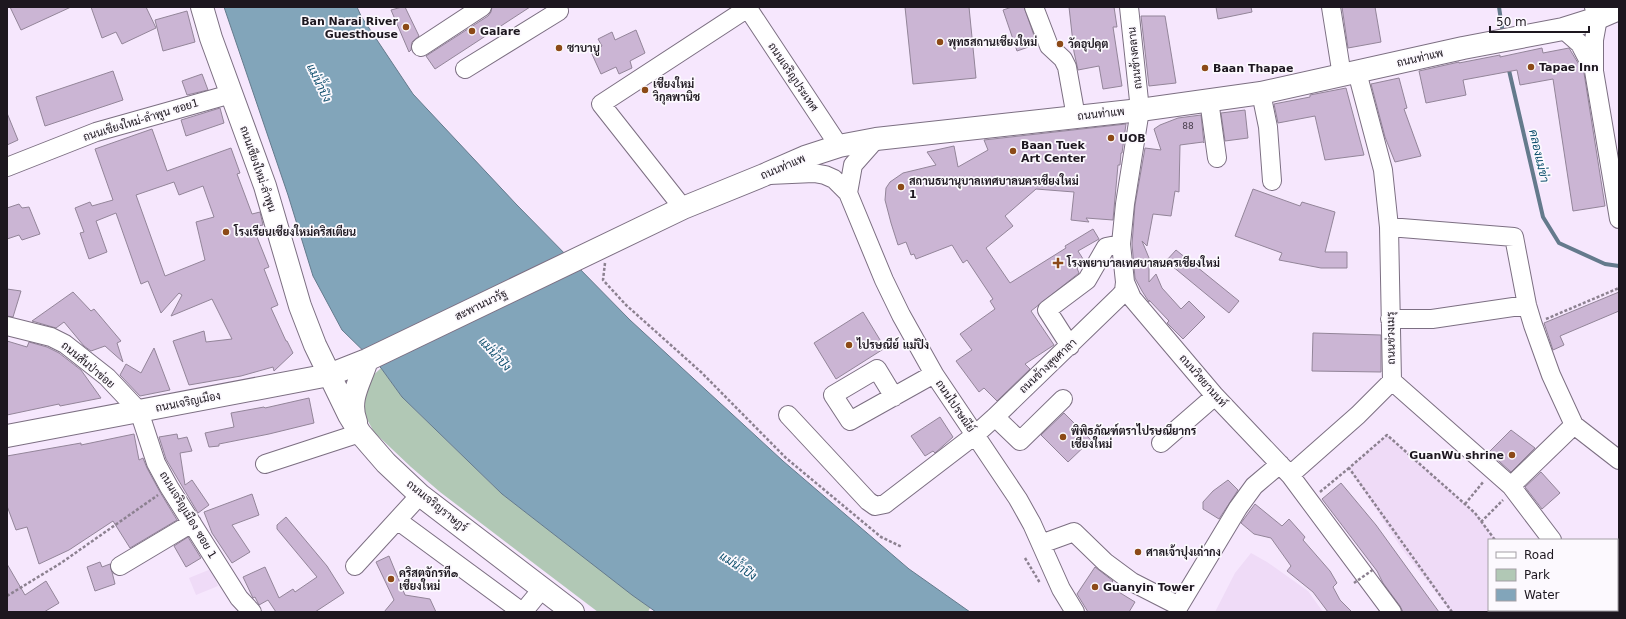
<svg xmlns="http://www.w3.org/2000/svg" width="1626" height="619" viewBox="0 0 1626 619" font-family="'DejaVu Sans',Sarabun,sans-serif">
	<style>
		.built { fill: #efdbf7 }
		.green { fill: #b1c8b5 }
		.water { fill: #82a5ba; stroke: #647a8c }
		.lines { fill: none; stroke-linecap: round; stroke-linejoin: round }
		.stream { stroke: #647a8c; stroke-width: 4 }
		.building { fill: #cbb5d4; stroke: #938599; fill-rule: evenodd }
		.minor-casing { stroke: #7c6f82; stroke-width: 20 }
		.major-casing { stroke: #7c6f82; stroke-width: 24 }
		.path { stroke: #8c8190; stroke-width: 2.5; stroke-dasharray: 3 2; stroke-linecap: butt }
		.minor { stroke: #fff; stroke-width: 18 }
		.major { stroke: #fff; stroke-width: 22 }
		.path-bridge { stroke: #8c8190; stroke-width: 2.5; stroke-dasharray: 3 2; stroke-linecap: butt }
		.poi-dot { fill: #8c4a17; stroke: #fcf9fe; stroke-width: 1.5 }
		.labels { text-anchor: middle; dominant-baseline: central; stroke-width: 3.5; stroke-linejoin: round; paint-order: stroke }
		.number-label { font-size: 9px; fill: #483e4c }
		.poi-label { font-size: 11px; font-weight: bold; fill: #1d171f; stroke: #fcf9fe; text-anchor: start }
		.street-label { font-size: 11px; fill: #1d171f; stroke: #fcf9fe }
		.water-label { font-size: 12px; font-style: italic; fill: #11516f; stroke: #fcf9fe }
	</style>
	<rect width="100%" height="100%" fill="#f6e7fd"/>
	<path class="built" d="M1387,435L1475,513L1495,540H1489V610H1497L1495,612H1451L1402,549L1349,468Z
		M1251,553L1267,562L1308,591L1323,612H1215L1235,573Z
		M211,569L218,586L196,595L189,578Z"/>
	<path class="green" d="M381,368L402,397L502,494L650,608L648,612H598L440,492L411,467L374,432L353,394Z"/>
	<path class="water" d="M224,7H357L361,16L413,94L516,204L630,320L783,461L909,569L970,612H656L632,595L502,494L402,397L381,368L342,330L313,276L288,195Z"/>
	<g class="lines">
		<path class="stream" d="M1499,7L1503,34
			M1508,66L1543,217L1559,243L1605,264L1619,266"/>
	</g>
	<path class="building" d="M10,7H71L21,30Z
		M91,7H146L156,28L122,44L116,32L102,38Z
		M402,7H405L419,36L412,42L411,50L409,52L391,10Z
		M492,7H530L435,69L426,56L488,16L491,12Z
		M905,7H969L976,78L913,84Z
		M1012,7H1024L1037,44L1017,51L1003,10Z
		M1069,7H1114L1117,27H1113L1122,86L1103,89L1099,66L1078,70L1074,52Z
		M1216,7H1251L1252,12L1218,19Z
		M1342,7H1375L1381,42L1348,48Z
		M187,11L195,42L163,51L155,20Z
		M1141,16H1165L1176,83L1149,86Z
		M636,30L645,53L630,61L632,68L619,74L616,67L601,74L591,52L602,46L598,39L612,32L615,40Z
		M1542,48L1543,53L1569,48L1584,73L1605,206L1573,211L1553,79L1520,85L1517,70L1463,80L1466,95L1426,103L1419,71L1459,62V63L1500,55V57Z
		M113,71L123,100L45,126L36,97Z
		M202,74L208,90L187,95L182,81Z
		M1399,78L1407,108L1404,109L1421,156L1395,162L1385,137L1371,84Z
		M1346,88L1364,155L1325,160L1315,116L1278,123L1274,104L1310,97V95Z
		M220,108L224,123L186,136L181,120Z
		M1245,110L1248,138L1225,141L1221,113Z
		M7,113L18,140L7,145Z
		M1201,115L1204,143L1203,142L1180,145L1179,192L1175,191L1171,216L1153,214L1147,246L1142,241L1149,258V282L1156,274L1162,288L1181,309L1189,301L1205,317L1183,339L1167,323L1169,321L1149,300V302L1142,291L1135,278L1132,244L1135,205L1145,148L1161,150L1154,129L1160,125L1178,118Z
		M1126,124L1122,153H1121L1120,165H1118L1113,220L1086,218L1089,222L1071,220L1074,192L1036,189L1005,216L1013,226L986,248L1010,283L1066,248L1065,246L1093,229L1099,239L1078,251L1085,262L1077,268L1079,273L1031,311L1054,345L1025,364L1030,369L997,401L984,388L979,392L956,361L972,350L960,334L995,309L990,301L993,299L967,260L963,263L952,245L916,259L914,254L911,255L906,242L898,245L891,223L885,200L886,188L890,182L903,173L936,165L927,152L954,146L958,167L988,150L984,140Z
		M152,129L167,171L231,148L240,173L237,174L252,214L260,212L263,225L253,227L269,267L264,269L278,305L271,308L286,341H287L293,353L274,371L273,367L241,376L189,385L173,341L204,331L206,342L232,339L212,299L171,316L182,295L179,293L161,313L148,281L141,284L116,213L96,221L107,252L89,259L80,233L84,232L75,208L90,202L92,206L113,200L95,149ZM174,182L179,195L203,186L214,217L196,222L205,260L165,276L136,195Z
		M1253,189L1300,206L1302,202L1335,212L1325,252H1347V268H1321L1279,260L1282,253L1235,236Z
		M19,204L22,208L29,207L40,234L22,240L19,235L7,239V208Z
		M1176,250L1239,301L1229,313L1166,261Z
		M7,289L21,291L13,317L7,316Z
		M73,292L91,311L94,309L121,341L117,343L123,362L105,346L91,351L84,346L64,322L56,328L32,321Z
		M1619,292V311L1560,336L1564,345L1553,350L1544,323Z
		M863,312L885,348L836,379L814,343Z
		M1313,333L1381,335V372L1312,371Z
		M7,341L27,347L29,342L47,347L59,353L81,370L101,398L60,406L59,404L7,415Z
		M154,348L170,390L140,396L120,375L126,364L141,373Z
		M309,398L314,423L269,434L219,444V446L209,447L205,433L234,427L231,413L264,407L265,408Z
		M1064,413L1091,440L1068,462L1041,435Z
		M940,417L953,437L935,453L933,451L925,456L911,436Z
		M1511,430L1535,448L1511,472L1489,452Z
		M134,434L139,460L143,458L147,468L160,492L177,520L130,548L113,521L69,550L39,564L27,527L16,530L7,506V456L81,443V445Z
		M177,434L178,439L187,437L192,451L180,453L185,485L192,480L209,505L198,513L166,459L159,437Z
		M1541,472L1560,493L1542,509L1525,487Z
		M1228,480L1238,490L1219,519L1203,509V502L1213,491Z
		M1341,483L1376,525L1439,612H1403L1400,606L1383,583L1377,571L1322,499Z
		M252,494L259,515L232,525L250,552L232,563L212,533L204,512Z
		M1255,504L1282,526L1289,519L1305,537L1303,540L1330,571L1337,583L1333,587L1340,600L1352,612H1328L1313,592L1287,571L1291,566L1271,538L1254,534L1241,523Z
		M286,517L327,566L344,593L315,612H276L268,600L259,605L255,597L253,598L243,577L265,567L279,598L293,589L295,592L317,577L277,529V525Z
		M188,537L201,558L186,567L174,546Z
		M389,556L405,595L430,599L436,612H384L394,600L376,562Z
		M100,562L102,567L110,564L115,584L95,591L87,567Z
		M7,564L25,595L46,581L59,603L44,612H7Z
		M1095,567L1113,581L1109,586L1135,602L1129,612H1088L1077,594Z"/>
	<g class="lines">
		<defs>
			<path id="minor" d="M747,7L839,146
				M1034,7L1049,46L1063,59L1067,67L1076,117
				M1129,7L1140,110L1125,204L1121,244L1125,282L1132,298L1215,396L1290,475L1392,612
				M1331,7L1342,76
				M1594,7L1598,18L1594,40V71L1619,219
				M1563,29L1580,44L1592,67
				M421,47L482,7
				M465,69L559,11
				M1357,72L1383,170L1389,227L1392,381L1511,486L1552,540
				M1261,93L1268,127L1272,181
				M1209,100L1217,158
				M7,167L96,132L231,94
				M769,175L814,173L825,175L834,179L848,193L884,280L901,315L934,374L1018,499L1032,524L1061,589L1075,612
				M848,193L853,165L876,139
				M683,208L601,104L748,8
				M1389,227L1514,237L1527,305L1533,325L1551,375L1574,425L1619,460
				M1390,319H1432L1527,305
				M7,326L51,337L65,344L107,377L139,411L156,463L169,487L239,598L252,612
				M1070,346L1047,310L1087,280L1106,247L1121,244
				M894,397L877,369L833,395L850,421L934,374
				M788,415L868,501L875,506L885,504L975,435L995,417L1120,296L1124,291L1125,282
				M995,417L1020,441L1063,399
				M1161,443L1215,396
				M265,464L360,433
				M1290,475L1358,415L1392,381
				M1511,486L1574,425
				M397,520L522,612
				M1041,544L1074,532L1105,562L1132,582L1179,606L1238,508L1254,486L1280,464
				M120,566L192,523
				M355,566L420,495
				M1617,589L1619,587
				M523,612L542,589
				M1580,612L1583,610"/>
			<path id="major" d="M202,7L211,38L265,186L300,306L315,345L349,415L360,433L386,463L420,495L573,612
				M356,422C347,399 361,381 367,360
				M7,436L329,375L367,360L683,208L764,175L805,157L839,146L876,139L1140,110L1261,93L1463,48L1563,29L1598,18L1619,9"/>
		</defs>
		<use href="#minor" class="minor-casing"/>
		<use href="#major" class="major-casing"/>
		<path class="path" d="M605,263L603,280L626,305L701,372L786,458L881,537L902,547
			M1546,319L1619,288
			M1320,492L1349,468
			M1465,504L1484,481
			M1481,522L1503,500
			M1025,558L1040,583
			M7,596L61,563L158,495
			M1452,612L1349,468L1387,435L1475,513L1495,540
			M1495,612L1497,610"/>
		<use href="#minor" class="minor"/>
		<use href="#major" class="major"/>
		<path class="path-bridge" d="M1354,583L1374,569"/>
	</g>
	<g class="poi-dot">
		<circle cx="406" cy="27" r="4"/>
		<circle cx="472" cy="31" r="4"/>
		<circle cx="940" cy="42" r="4"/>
		<circle cx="1060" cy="44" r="4"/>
		<circle cx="559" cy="48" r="4"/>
		<circle cx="1531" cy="67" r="4"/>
		<circle cx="1205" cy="68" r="4"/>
		<circle cx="645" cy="90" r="4"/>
		<circle cx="1111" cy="138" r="4"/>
		<circle cx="1013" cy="151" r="4"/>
		<circle cx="901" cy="187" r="4"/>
		<circle cx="226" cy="232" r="4"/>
		<path d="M1056 257h4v4h4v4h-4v4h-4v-4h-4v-4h4z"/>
		<circle cx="849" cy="345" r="4"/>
		<circle cx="1063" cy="437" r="4"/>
		<circle cx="1512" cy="455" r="4"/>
		<circle cx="1138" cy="552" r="4"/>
		<circle cx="391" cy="579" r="4"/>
		<circle cx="1095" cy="587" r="4"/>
	</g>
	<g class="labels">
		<g class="number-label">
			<text x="1188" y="126">88</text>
		</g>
		<g class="poi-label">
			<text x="398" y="21" text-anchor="end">Ban Narai River<tspan x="398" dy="13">Guesthouse</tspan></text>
			<text x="480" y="31">Galare</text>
			<text x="948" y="42">พุทธสถานเชียงใหม่</text>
			<text x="1068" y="44">วัดอุปคุต</text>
			<text x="567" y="48">ซาบาบู</text>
			<text x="1539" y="67">Tapae Inn</text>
			<text x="1213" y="68">Baan Thapae</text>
			<text x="653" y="84">เชียงใหม่<tspan x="653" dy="13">วิกุลพานิช</tspan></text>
			<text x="1119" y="138">UOB</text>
			<text x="1021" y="145">Baan Tuek<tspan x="1021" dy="13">Art Center</tspan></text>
			<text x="909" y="181">สถานธนานุบาลเทศบาลนครเชียงใหม่<tspan x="909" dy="13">1</tspan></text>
			<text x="234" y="232">โรงเรียนเชียงใหม่คริสเตียน</text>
			<text x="1067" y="263">โรงพยาบาลเทศบาลนครเชียงใหม่</text>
			<text x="857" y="345">ไปรษณีย์ แม่ปิง</text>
			<text x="1071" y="431">พิพิธภัณฑ์ตราไปรษณียากร<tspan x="1071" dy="13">เชียงใหม่</tspan></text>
			<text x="1504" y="455" text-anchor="end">GuanWu shrine</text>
			<text x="1146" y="552">ศาลเจ้าปุงเถ่ากง</text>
			<text x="399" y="573">คริสตจักรที๑<tspan x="399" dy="13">เชียงใหม่</tspan></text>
			<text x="1103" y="587">Guanyin Tower</text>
		</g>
		<g class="street-label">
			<text transform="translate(1135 58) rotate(-96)">ถนนช้างคลาน</text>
			<text transform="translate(1420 58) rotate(-13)">ถนนท่าแพ</text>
			<text transform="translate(793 77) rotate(56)">ถนนเจริญประเทศ</text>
			<text transform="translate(1101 114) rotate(-6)">ถนนท่าแพ</text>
			<text transform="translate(141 120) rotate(-17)">ถนนเชียงใหม่-ลำพูน ซอย1</text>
			<text transform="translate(783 167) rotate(-23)">ถนนท่าแพ</text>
			<text transform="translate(258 169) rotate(71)">ถนนเชียงใหม่-ลำพูน</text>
			<text transform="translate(481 305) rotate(-26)">สะพานนวรัฐ</text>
			<text transform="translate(1391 338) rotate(-91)">ถนนข่วงเมรุ</text>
			<text transform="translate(88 365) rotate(40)">ถนนสันป่าข่อย</text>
			<text transform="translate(1048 366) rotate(-43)">ถนนข้างสุขศาลา</text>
			<text transform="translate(1203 381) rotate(49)">ถนนวิชยานนท์</text>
			<text transform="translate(188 402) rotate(-11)">ถนนเจริญเมือง</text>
			<text transform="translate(955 406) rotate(56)">ถนนไปรษณีย์</text>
			<text transform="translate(437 506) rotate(39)">ถนนเจริญราษฎร์</text>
			<text transform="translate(188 515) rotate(59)">ถนนเจริญเมือง ซอย 1</text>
		</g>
		<g class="water-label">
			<text transform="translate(319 83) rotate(64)">แม่น้ำปิง</text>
			<text transform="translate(1539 156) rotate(77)">คลองแม่ข่า</text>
			<text transform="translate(495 354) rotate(47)">แม่น้ำปิง</text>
			<text transform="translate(738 566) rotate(33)">แม่น้ำปิง</text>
		</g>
	</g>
	<rect width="1626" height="619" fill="none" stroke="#1d171f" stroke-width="16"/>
	<rect x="1488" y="539" width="130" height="72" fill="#fcf9fe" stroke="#a39fa5"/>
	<rect x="1496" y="552" width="20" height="6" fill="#ffffff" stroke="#a39fa5"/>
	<text x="1524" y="559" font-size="12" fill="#1d171f">Road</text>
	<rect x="1496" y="569" width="20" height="12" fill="#b1c8b5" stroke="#a39fa5"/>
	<text x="1524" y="579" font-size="12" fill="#1d171f">Park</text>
	<rect x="1496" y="589" width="20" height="12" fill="#82a5ba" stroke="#a39fa5"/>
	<text x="1524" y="599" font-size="12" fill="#1d171f">Water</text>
	<path d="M1490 26v6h99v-6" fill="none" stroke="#1d171f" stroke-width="2"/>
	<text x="1496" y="26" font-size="12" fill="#1d171f" stroke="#fcf9fe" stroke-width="3" paint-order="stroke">50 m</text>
</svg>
